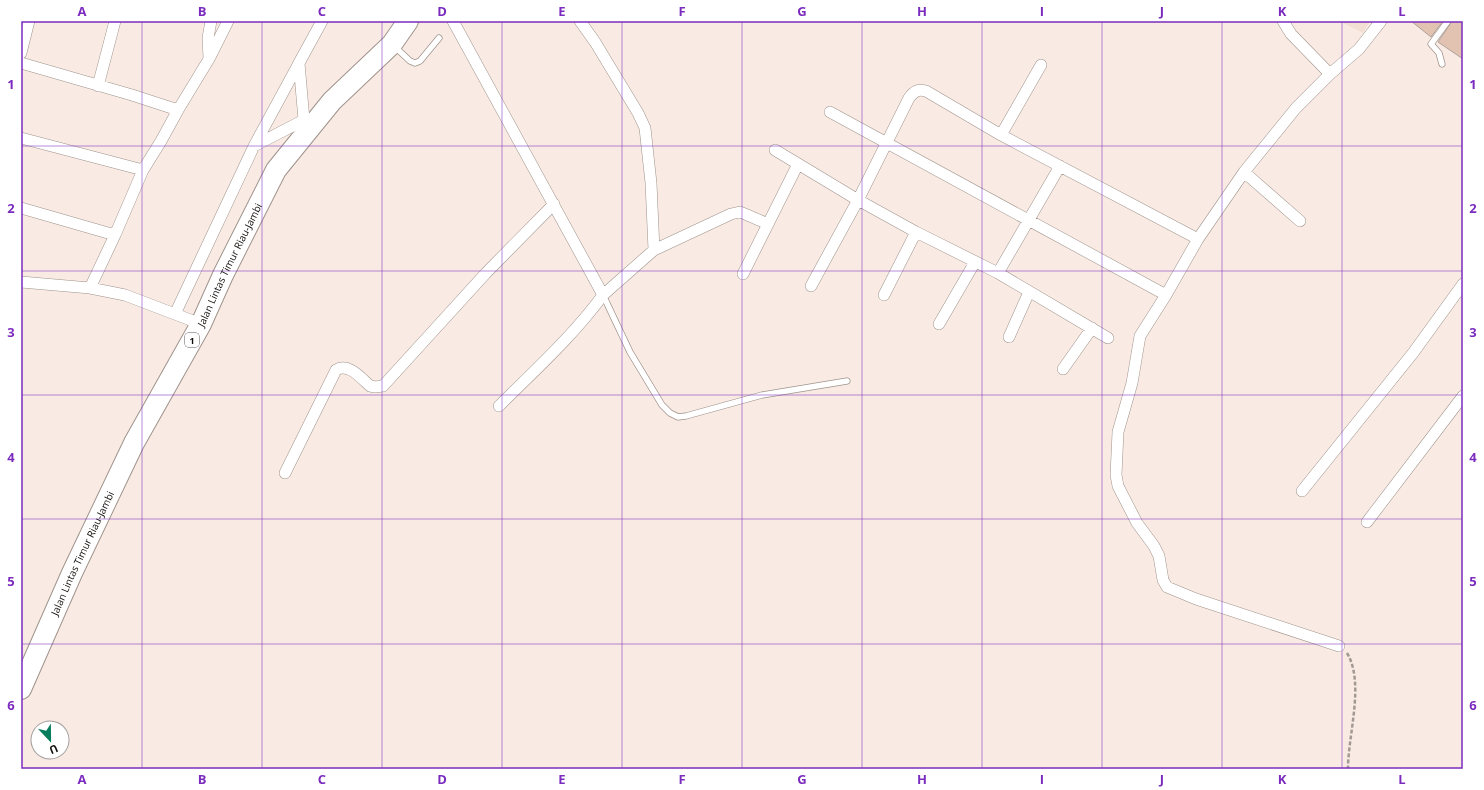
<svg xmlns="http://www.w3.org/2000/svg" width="1484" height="790" viewBox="0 0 1484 790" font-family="'Open Sans',sans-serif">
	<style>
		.built { fill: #f3dfd3 }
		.building { fill: #e2c3b1; stroke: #aea29b }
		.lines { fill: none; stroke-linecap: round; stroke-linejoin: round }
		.lane-casing { stroke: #9f938c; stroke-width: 7 }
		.street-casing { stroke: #9f938c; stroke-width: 12 }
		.highway-casing { stroke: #9f938c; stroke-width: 22 }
		.path { stroke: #a39994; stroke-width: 2.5; stroke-dasharray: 4 2; stroke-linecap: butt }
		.lane { stroke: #fff; stroke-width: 5.5 }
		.street { stroke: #fff; stroke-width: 11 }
		.highway { stroke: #fff; stroke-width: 20 }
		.grid { fill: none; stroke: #7b2cbf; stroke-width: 1; stroke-opacity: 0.55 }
		.labels { text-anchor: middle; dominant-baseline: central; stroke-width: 4; stroke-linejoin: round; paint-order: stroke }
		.shield { fill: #fff; stroke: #585654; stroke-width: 1 }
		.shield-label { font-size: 9px; font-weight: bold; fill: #110d0b }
		.street-label { font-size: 10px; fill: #110d0b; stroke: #fff }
		.neatline { fill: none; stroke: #7b2cbf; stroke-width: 1.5 }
		.grid-label { font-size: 13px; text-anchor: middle; font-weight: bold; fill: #7b2cbf }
	</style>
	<rect width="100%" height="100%" fill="#f9ebe4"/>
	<path class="built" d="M1339,21H1370L1363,33Z"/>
	<path class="building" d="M1411,21H1443L1431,37Z
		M1452,21H1463V59L1438,42Z"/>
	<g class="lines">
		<defs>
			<path id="lane" d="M395,47L410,61L415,63L420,61L439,38
				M1442,64L1439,53L1431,44L1448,21
				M603,295L630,352L662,405L670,413L678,417L686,416L762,395L847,381"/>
			<path id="street" d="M453,21L603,295C573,336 535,370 499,406
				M580,21L595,42L638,113L645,128L651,183L654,250L603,295
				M1283,21L1291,34L1330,74
				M21,53L29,21
				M209,58L208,38L211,21
				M21,63L132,95L178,110L161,141L143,170
				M98,86L115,21
				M178,110L209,59L228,21
				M830,112L1166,295
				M312,125L304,120L299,63L322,21
				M1001,135L1041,65
				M21,138L143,170L115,235
				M254,146L304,120
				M775,150L858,200L916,232L998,273L1108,338
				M1244,172L1300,221
				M21,208L115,235L90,288
				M654,250L731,214L740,212L745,214L768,224L798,164
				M998,273L1060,166
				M743,274L768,224
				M21,282L90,288L125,295L201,324
				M811,286L858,200L909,98C914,91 918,89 926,91L1001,135L1198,239
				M884,295L916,232
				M175,314L254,146L299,63
				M939,324L975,262
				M1009,337L1029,292
				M1063,369L1092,328
				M285,473L336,370C348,362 361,378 370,386L375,387L383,386L486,273L554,204
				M1302,491L1413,353L1463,284
				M1367,522L1463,396
				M1339,646L1196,599L1167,587L1163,580L1159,556L1154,546L1137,523L1118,486L1116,475L1118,432L1132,383L1140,336L1166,295L1198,239L1244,172L1296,108L1330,74L1359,49L1381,21"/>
			<g id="highway">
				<path id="s1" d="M21,689L72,573L134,443L201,324L223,275L276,170L332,101L392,44L408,21"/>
			</g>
		</defs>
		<use href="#lane" class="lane-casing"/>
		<use href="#street" class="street-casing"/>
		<use href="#highway" class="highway-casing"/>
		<path class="path" d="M1347,653C1365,683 1348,734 1348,769"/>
		<use href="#lane" class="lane"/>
		<use href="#street" class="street"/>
		<use href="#highway" class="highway"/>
	</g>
	<path class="grid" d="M142,21V769M262,21V769M382,21V769M502,21V769M622,21V769M742,21V769M862,21V769M982,21V769M1102,21V769M1222,21V769M1342,21V769M21,146H1463M21,271H1463M21,395H1463M21,519H1463M21,644H1463"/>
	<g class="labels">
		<rect class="shield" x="185" y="333" width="14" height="14" rx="3"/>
		<g class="shield-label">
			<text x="192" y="340">1</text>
		</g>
		<g class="street-label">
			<text stroke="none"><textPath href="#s1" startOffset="473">Jalan Lintas Timur Riau-Jambi</textPath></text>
			<text stroke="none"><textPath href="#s1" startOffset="149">Jalan Lintas Timur Riau-Jambi</textPath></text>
		</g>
	</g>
	<rect width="1484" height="790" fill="none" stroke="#ffffff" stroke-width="44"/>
	<g transform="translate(50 740) rotate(158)"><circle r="19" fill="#ffffff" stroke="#a09e9d"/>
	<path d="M0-3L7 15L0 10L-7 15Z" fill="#057d5b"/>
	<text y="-6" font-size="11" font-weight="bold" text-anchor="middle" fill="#110d0b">U</text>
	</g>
	<rect x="22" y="22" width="1440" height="746" class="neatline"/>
	<g class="grid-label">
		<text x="82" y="16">A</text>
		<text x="202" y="16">B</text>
		<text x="322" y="16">C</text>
		<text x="442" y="16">D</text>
		<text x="562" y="16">E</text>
		<text x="682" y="16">F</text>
		<text x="802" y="16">G</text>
		<text x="922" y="16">H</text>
		<text x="1042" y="16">I</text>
		<text x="1162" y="16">J</text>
		<text x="1282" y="16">K</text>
		<text x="1402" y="16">L</text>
		<text x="11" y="89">1</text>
		<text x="1473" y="89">1</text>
		<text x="11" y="213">2</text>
		<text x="1473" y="213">2</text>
		<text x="11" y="337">3</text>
		<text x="1473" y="337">3</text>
		<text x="11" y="462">4</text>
		<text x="1473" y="462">4</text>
		<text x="11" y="586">5</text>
		<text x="1473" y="586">5</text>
		<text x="11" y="710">6</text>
		<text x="1473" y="710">6</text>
		<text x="82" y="784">A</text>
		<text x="202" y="784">B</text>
		<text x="322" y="784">C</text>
		<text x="442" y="784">D</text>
		<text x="562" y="784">E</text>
		<text x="682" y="784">F</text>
		<text x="802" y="784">G</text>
		<text x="922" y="784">H</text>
		<text x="1042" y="784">I</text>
		<text x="1162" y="784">J</text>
		<text x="1282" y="784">K</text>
		<text x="1402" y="784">L</text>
	</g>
</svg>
